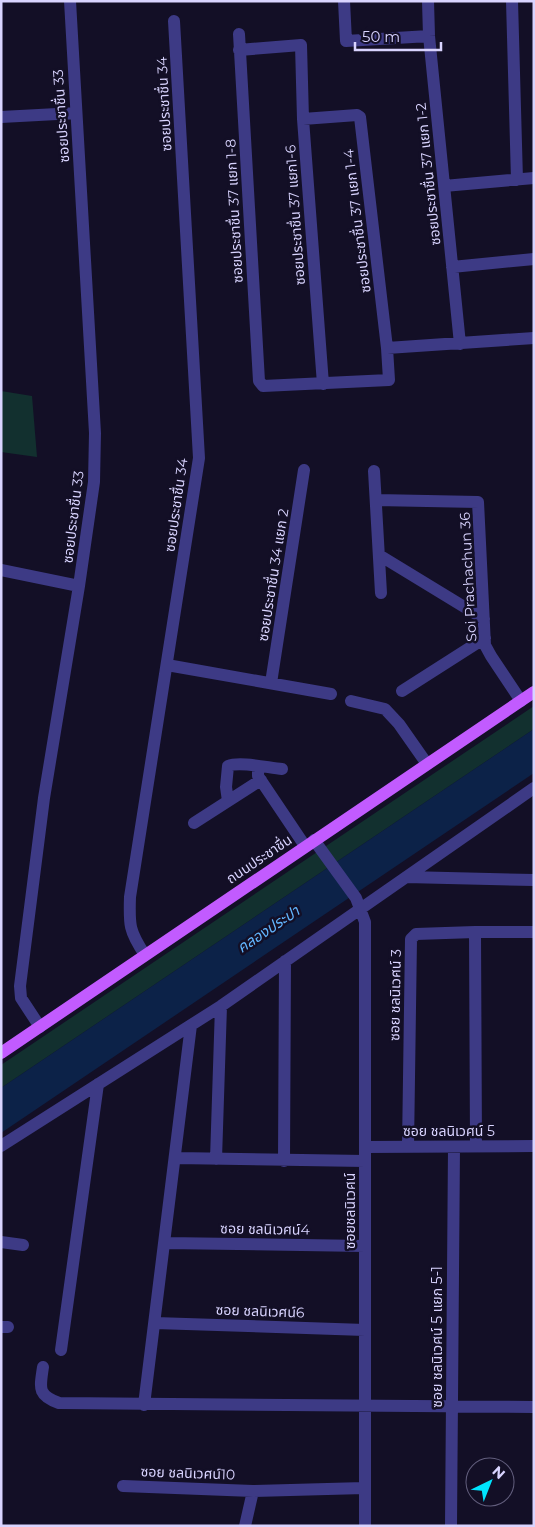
<svg xmlns="http://www.w3.org/2000/svg" width="535" height="1527" viewBox="0 0 535 1527" font-family="Montserrat,'Noto Sans Thai',sans-serif">
	<style>
		.green { fill: #12302f }
		.water { fill: #0c2248 }
		.lines { fill: none; stroke-linecap: round; stroke-linejoin: round }
		.minor { stroke: #3d3a85; stroke-width: 12 }
		.major { stroke: #c25bff; stroke-width: 12 }
		.labels { text-anchor: middle; dominant-baseline: central; stroke-width: 5; stroke-linejoin: round; paint-order: stroke }
		.street-label { font-size: 14px; fill: #d9d4ff; stroke: #130f26 }
		.water-label { font-size: 15px; font-style: italic; fill: #62b6ff; stroke: #130f26 }
	</style>
	<rect width="100%" height="100%" fill="#130f26"/>
	<path class="green" d="M1,391L32,396L37,457L1,452Z
		M534,706V729L1,1088V1065Z"/>
	<path class="water" d="M534,729V773L1,1133V1088Z"/>
	<g class="lines">
		<path class="minor" d="M344,1L346,41L429,36
			M428,1L429,36L460,344
			M512,1L517,180
			M239,34L259,381L263,386L389,380L387,348L360,117L357,115L303,119
			M239,50L301,45L303,119L323,384
			M1,117L76,113
			M444,186L534,178
			M452,267L534,259
			M387,348L534,338
			M374,471L381,593
			M376,500L478,502L485,645L491,656L521,701
			M379,555L484,619
			M1,570L79,586
			M167,665L331,694
			M271,683L304,470
			M402,691L485,638
			M351,701L385,709L399,724L427,764
			M258,766V776L305,846
			M228,801L226,787L228,766C240,761 269,768 282,769
			M194,823L261,780
			M314,840L356,898L365,922V1526
			M406,877L534,880
			M475,932L476,1146
			M145,955C129,931 129,925 130,897L199,458L174,21
			M40,1027L21,998L20,986L44,798L79,586L94,482L95,433L70,1
			M1,1146L221,1006L534,788
			M365,1147L534,1146
			M408,1147L411,939L416,934L475,932H534
			M176,1158L365,1161
			M216,1159L221,1006
			M284,1161L285,961
			M1,1242L23,1245
			M165,1243L365,1246
			M155,1323L365,1330
			M1,1327H8
			M61,1350L98,1084
			M43,1367C40,1388 37,1395 59,1403L534,1407
			M144,1405L191,1025
			M123,1486L253,1491L364,1488
			M245,1526L253,1491
			M451,1526L454,1147"/>
		<path class="major" d="M1,1053L534,692"/>
	</g>
	<g class="labels">
		<g class="street-label">
			<text transform="translate(164 104) rotate(-93)">ซอยประชาชื่น 34</text>
			<text transform="translate(61 116) rotate(-94)">ซอยประชาชื่น 33</text>
			<text transform="translate(428 174) rotate(-96)">ซอยประชาชื่น 37 แยก 1-2</text>
			<text transform="translate(234 211) rotate(-93)">ซอยประชาชื่น 37 แยก 1-8</text>
			<text transform="translate(295 215) rotate(-94)">ซอยประชาชื่น 37 แยก1-6</text>
			<text transform="translate(357 221) rotate(-97)">ซอยประชาชื่น 37 แยก 1-4</text>
			<text transform="translate(176 505) rotate(-82)">ซอยประชาชื่น 34</text>
			<text transform="translate(73 517) rotate(-83)">ซอยประชาชื่น 33</text>
			<text transform="translate(273 575) rotate(-81)">ซอยประชาชื่น 34 แยก 2</text>
			<text transform="translate(468 577) rotate(-93)">Soi Prachachun 36</text>
			<text transform="translate(259 859) rotate(-34)">ถนนประชาชื่น</text>
			<text transform="translate(395 995) rotate(-89)">ซอย ชลนิเวศน์ 3</text>
			<text x="449" y="1131">ซอย ชลนิเวศน์ 5</text>
			<text transform="translate(350 1211) rotate(-90)">ซอยชลนิเวศน์</text>
			<text transform="translate(265 1229) rotate(1)">ซอย ชลนิเวศน์4</text>
			<text transform="translate(260 1311) rotate(2)">ซอย ชลนิเวศน์6</text>
			<text transform="translate(437 1337) rotate(-90)">ซอย ชลนิเวศน์ 5 แยก 5-1</text>
			<text transform="translate(188 1473) rotate(2)">ซอย ชลนิเวศน์10</text>
		</g>
		<g class="water-label">
			<text transform="translate(268 929) rotate(-34)">คลองประปา</text>
		</g>
	</g>
	<rect width="535" height="1527" fill="none" stroke="#d9d4ff" stroke-width="5"/>
	<g transform="translate(490 1482) rotate(43)"><circle r="24" fill="#130f26" stroke="#625e7d"/>
	<path d="M0-4L9 19L0 12L-9 19Z" fill="#00e5ff"/>
	<text y="-8" font-size="14" font-weight="bold" text-anchor="middle" fill="#d9d4ff">N</text>
	</g>
	<path d="M355 42v8h86v-8" fill="none" stroke="#d9d4ff" stroke-width="2.5"/>
	<text x="362" y="42" font-size="15" fill="#d9d4ff" stroke="#130f26" stroke-width="4" paint-order="stroke">50 m</text>
</svg>
